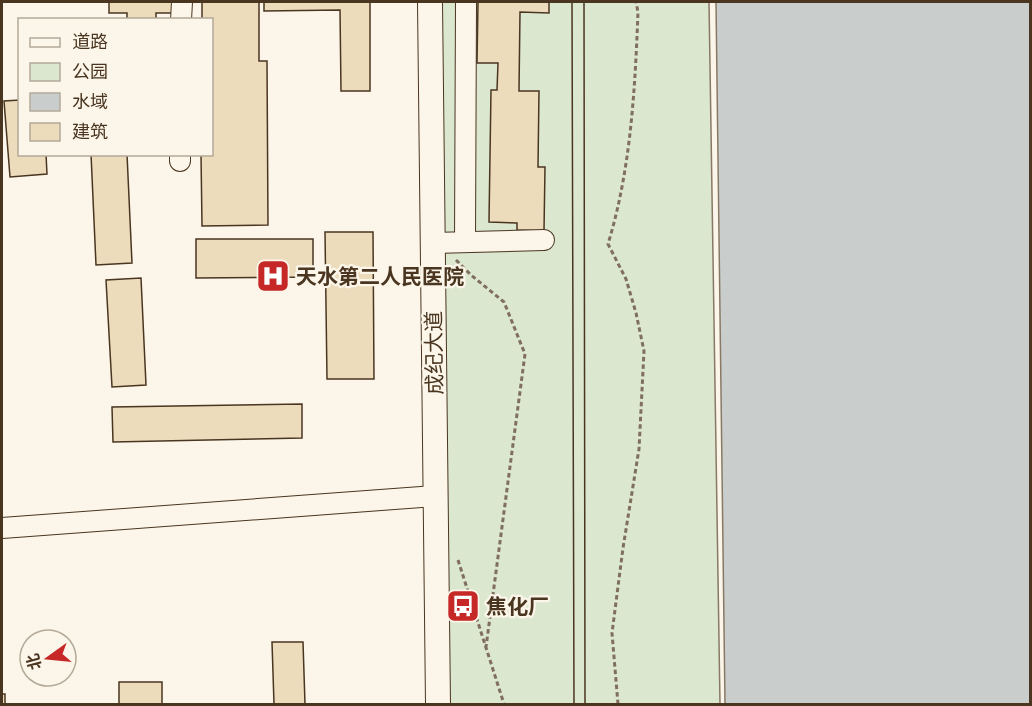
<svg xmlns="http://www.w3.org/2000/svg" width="1032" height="706" viewBox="0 0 1032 706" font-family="'Work Sans','Noto Sans SC',sans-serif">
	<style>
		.green { fill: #dce7d0; stroke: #887966; stroke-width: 1.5 }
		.water { fill: #c9cecd; stroke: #887966; stroke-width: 1.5 }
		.building { fill: #ecdcbc; stroke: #4a3520; stroke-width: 1.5 }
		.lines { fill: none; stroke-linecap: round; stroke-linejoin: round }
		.minor-casing { stroke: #4a3520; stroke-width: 22 }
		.major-casing { stroke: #4a3520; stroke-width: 26 }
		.path { stroke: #7f6f5c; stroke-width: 3; stroke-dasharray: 4.5 3; stroke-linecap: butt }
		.minor { stroke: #fbf6e9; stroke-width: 20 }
		.major { stroke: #fbf6e9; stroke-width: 24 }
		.tram { stroke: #4a3520; stroke-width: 1.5 }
		.labels { text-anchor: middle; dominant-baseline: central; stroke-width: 4.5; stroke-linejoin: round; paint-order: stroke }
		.poi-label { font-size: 21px; font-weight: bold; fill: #4a3520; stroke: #fbf6e9; text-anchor: start }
		.street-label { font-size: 21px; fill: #4a3520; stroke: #fbf6e9 }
	</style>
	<rect width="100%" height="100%" fill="#fbf6e9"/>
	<path class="green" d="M431,2H709L720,704H445Z"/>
	<path class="water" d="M716,2H1030V704H725Z"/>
	<path class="building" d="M109,2H176V13H156V20H127V13H109Z
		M202,2H259V61H267L268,225L202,226L201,154H212V20H202Z
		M264,2H370V91H341L340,10L264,11Z
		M478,2H549V13L520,12L519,91H539L538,167H545L544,231L517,230V223L489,222L491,90H497L498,63H477Z
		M20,100V154H46L47,174L10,177L4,101Z
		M91,154H127L132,263L96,265Z
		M325,232H373L374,379H327Z
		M196,239H313V277L196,278Z
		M141,278L146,385L112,387L106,280Z
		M302,404V438L113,442L112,407Z
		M272,642H303L305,704H274Z
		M119,682H162V704H119Z
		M2,694H5V704H2Z"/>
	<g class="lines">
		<defs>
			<path id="minor" d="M181,20L182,2
				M180,161V154
				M465,242L466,2
				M433,243L544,240
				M2,528L435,496"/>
			<path id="major" d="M430,2L438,704"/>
		</defs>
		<use href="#minor" class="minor-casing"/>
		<use href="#major" class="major-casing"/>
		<path class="path" d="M456,260L471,275L504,302L525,354L486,647
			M458,560L504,704
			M618,704L612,633L623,548L639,449L644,351L636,313L626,279L608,244C631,169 635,89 638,12L636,2"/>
		<use href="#minor" class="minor"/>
		<use href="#major" class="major"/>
		<path class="tram" d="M572,2L574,704
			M584,2L585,704"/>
	</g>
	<defs>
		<symbol id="hospital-square" viewBox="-11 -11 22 22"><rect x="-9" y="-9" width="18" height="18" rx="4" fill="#c62828" stroke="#fbf6e9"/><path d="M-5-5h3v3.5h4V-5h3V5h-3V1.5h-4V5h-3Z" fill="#fff"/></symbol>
		<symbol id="bus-square" viewBox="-11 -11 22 22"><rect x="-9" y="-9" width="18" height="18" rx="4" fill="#c62828" stroke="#fbf6e9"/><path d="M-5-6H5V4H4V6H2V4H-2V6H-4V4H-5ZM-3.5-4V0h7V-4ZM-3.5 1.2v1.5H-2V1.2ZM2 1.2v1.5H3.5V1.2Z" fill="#fff"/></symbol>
	</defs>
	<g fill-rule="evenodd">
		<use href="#hospital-square" x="254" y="257" width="38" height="38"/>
		<use href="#bus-square" x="444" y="587" width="38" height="38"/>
	</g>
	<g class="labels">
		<g class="poi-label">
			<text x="296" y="276">天水第二人民医院</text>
			<text x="486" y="606">焦化厂</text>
		</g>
		<g class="street-label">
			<text transform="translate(434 353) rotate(-91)">成纪大道</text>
		</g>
	</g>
	<rect width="1032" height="706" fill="none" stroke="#4a3520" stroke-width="6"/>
	<rect x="18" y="18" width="195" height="138" fill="#fbf6e9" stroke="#b4a999" stroke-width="1.5"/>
	<rect x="30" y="38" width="30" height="9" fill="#fbf6e9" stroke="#b4a999" stroke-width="1.5"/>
	<text x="72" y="48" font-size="18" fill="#4a3520">道路</text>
	<rect x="30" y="63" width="30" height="18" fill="#dce7d0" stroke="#b4a999" stroke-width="1.5"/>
	<text x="72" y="78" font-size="18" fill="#4a3520">公园</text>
	<rect x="30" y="93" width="30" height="18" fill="#c9cecd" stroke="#b4a999" stroke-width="1.5"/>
	<text x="72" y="108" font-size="18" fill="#4a3520">水域</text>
	<rect x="30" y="123" width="30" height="18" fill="#ecdcbc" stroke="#b4a999" stroke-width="1.5"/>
	<text x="72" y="138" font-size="18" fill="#4a3520">建筑</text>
	<g transform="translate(48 658) rotate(255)"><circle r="28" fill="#fbf6e9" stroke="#b4a999" stroke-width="1.5"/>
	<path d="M0-4.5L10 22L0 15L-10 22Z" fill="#c62828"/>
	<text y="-9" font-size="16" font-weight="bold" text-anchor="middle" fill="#4a3520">北</text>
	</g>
</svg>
